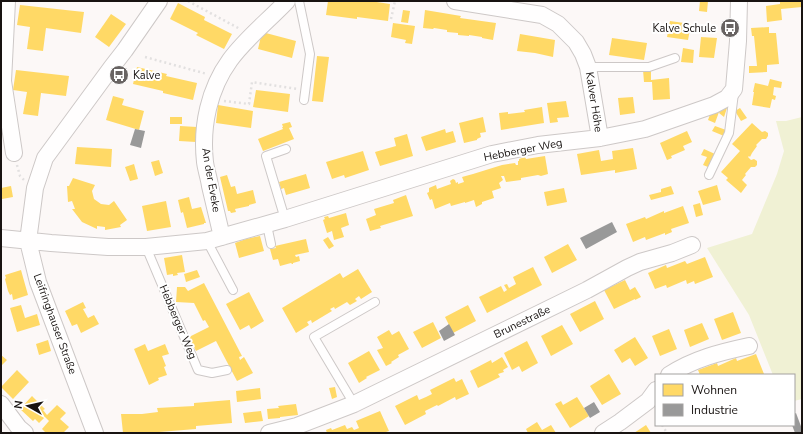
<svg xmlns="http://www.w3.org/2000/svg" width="803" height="434" viewBox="0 0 803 434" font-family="'Nunito Sans',sans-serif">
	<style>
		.green { fill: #f0f1d4 }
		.homes { fill: #ffd966 }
		.industry { fill: #999 }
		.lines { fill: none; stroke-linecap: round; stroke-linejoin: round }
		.lane-casing { stroke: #cdc8c7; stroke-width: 10 }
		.street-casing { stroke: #cdc8c7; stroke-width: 18 }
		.path { stroke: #e2e0e0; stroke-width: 2.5; stroke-dasharray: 2 3; stroke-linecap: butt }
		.lane { stroke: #fffefe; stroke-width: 8 }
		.street { stroke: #fffefe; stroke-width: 16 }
		.labels { text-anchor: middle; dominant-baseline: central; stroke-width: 4; stroke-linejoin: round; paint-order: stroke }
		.poi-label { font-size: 11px; fill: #181311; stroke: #fff; text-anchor: end }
		.street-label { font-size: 11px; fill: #181311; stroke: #fff }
	</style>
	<rect width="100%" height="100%" fill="#fcf8f7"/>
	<path class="green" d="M802,117V399L794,401V375H773L749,315L707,248L752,234L777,174L784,151L776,121H786Z"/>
	<path class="homes" d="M328,1L359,2V1H370L390,4L388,21L357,17V19L326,15Z
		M700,1H708L707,12L699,11Z
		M780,1H802V7L781,9L782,20L767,22L766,6L780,4Z
		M178,3L205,17L204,20L232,34L224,49L196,35L198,33L170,19Z
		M20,5L84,12L81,33L46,28L43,51L27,49L30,27L17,25Z
		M403,10L410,11L408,23L401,22Z
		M425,10L461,16L460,18L496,23L493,40L482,38V37L469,35V36L458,35V33L447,32V30L434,28L433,29L423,28Z
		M111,14L126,24L109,47L95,37Z
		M670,21L691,24L688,40L667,37Z
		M393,23L415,26L412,44L405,43L406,40L391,37Z
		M769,27V33H776L779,64L767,65V72L749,73V66H757L754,36H752L751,28Z
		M262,32L296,41L292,58L258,49Z
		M520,34L555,40L553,57L535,53L517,51Z
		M701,37L717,38L714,58L699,57Z
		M612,38L647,43L644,60L609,55Z
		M683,48L694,50L693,63L681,62Z
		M317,56L329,57L323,102L312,101Z
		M137,67L167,74L166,76L197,83L193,100L163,93V91L133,84Z
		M16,70L69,76L66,96L41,93L38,116L23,114L27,92L13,90Z
		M643,70H651V80L669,78L670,99L653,100L652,82H644Z
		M770,79L782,82L781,88L774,87L773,95L776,96L775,100L772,99L770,108L752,105L754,92H753L755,83L768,86Z
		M256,90L290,94L288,112L253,107Z
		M113,96L124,99L122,105L144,111L139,130L106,120Z
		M633,97L635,113L620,115L618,98Z
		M566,101L569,117L557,118L558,122L550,123L547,103Z
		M218,105L253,111L251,128L216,123Z
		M542,107L544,123L501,130L499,113L508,112V114L525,112L524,110Z
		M722,107L727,108L724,117L719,113Z
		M740,108L747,118L741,121L735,111Z
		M712,109L719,112L715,123L708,120Z
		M170,117H182V124H170Z
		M483,117L486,132L480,133L481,137L477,139V140L464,143L459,123Z
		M290,122L292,127L289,128L294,139L263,151L258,139L283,129L282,127H283L282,124Z
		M752,123L762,132L765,131L768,133V136L766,139H762L756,145L757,146L752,153L750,157L749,156L748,157L751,160L754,159L757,161V165L755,167H751L745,174L746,175L742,180L747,185L741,193L726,180L728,178L721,172L740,151L732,144Z
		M180,126L197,127L196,142L179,141Z
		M715,126L726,130L724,136L712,131Z
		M445,129L446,133L453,131L456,142L426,151L421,137Z
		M687,131L692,142L683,146L685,150L671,156L672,158L667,160L660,143Z
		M407,134L413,156L380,166L375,152L396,146L394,138Z
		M77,147L112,149L111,167L75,164Z
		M633,148L637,169L615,173V170L581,175L577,154L599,150L601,161L613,159L612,151Z
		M704,149L715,154L708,167L703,165L707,157L701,155Z
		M363,151L369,170L345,178L344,175L332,179L326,162Z
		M545,156L548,174L541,176L538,175L521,178V180L506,182L504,176H501L503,180L499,183L501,188L492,191L494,198L482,202V204L476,207L474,200L465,203V202L451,206L450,203L435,209L432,199L430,200L427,193L429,192V188L436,185L437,189L451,184L450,181L453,179L455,180L456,183L458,182V184L464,182L462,177L473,174L502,165L515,163L516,165H518V161H519V159L525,157L526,159Z
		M159,160L163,173L155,176L151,162Z
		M134,164L138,179L130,181L125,167Z
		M306,174L310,188L286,195L284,188L281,189L279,182Z
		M227,175L231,187L235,186L237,194L253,190L256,203L249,205V206L235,209L236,212L231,213L230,211H228L220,177Z
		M73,178L95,185L92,191L94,199L101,204L109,205L114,201L127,220L120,225L121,227L105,230V227L97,226V229L82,222L72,209H75L72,201L68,202L67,186H69Z
		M717,185L721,200L703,205L698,191Z
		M11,186L13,197L2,199L1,188Z
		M671,186L674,194L651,200L649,195L661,192V189Z
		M564,188L567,202L547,206L544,192Z
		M406,195L413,216L380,226L381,228L370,231L366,219L376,215L374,209L394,203L393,200Z
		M189,197L192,209L201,207L206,223H204V224L187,228L183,212L181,213L178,200Z
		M166,201L171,227L147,231L142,206Z
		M700,203L703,215L696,217L693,205Z
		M683,206L689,223L671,229L672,232L665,235V233L646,240L645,237L633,242L626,224L645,217L646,219L664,211V213Z
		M346,213L349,225L341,228L344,237L334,240L332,231L327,233L323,220L325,219L324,217L328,216L329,218Z
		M260,236L264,251L239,258L235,243L246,239Z
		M328,237L334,246L329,249L323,240Z
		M306,239L309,252L295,255L296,257L299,256L300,261L293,263V264H292L291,263L280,266L278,259L273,260L270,249L276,248L275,246Z
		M568,244L577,260L552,273L544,257Z
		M182,255L185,272L177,273L178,275L173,276V274L167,275L164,258Z
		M705,257L713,277L695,284L694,281L687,284L686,280L667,288L666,285L655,289L648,273L666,265L667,268L685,261L687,264Z
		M533,267L542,285L487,313L479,297L501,286L504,292L507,290L504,285L507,284L509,288L516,284L513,277Z
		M358,269L372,292L361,299L359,296L355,299L357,301L350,305L347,302L335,309L334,307L330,309L332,311L312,323L311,320L307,322L309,325L296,333L282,308L340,273L343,278Z
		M21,270L28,295L13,300L12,294L10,295L8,291L5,279L6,278L5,275Z
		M197,270L200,277L186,282L184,274Z
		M625,280L630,290L635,287L641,297L635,300V299L614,309L604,290Z
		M204,283L242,356L239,357L240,360L244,357L253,373L237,381L216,341L196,351L189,337L209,327L205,320L203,321L194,303L176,302L177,287H185L188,291Z
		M249,292L264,321L251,329L249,325L240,330L226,304Z
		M595,301L604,319L580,332L570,314Z
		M83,302L86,308L83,309L88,318L94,315L99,324L81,333L77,324L72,326L65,311Z
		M21,305L25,318L37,314L40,325L17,332L10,308Z
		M468,305L476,321L453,333L445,317Z
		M733,312L741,333L722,340L714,319Z
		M433,322L441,338L422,348L413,332Z
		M702,323L709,339L690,347L684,330Z
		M562,325L573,344L551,356L541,336Z
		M669,329L677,349L660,356L652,336Z
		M389,330L392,335L399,331L409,349L398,355L399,357L391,362L392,363L386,366L377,350L383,348L377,337Z
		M635,337L648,358L635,366L630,358L622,363L614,350Z
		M48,340L51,351L39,355L36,344Z
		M527,341L538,363L522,372L519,366L512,370L504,353Z
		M145,344L148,351L165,344L169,354L162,356L166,366L164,367L167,375L158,378L159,380L149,385L134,349Z
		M369,351L380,370L366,377L367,378L359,383L348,363Z
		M756,354L764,374L762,375H756V374L753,375H700L698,370L717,363L718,366L736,358L737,361Z
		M1,355L7,360L1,366Z
		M502,357L508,367L503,370L504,372L498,374L500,377L478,388L470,371L491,360L492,363Z
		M17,370L29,382L13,399L1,387Z
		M609,374L621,394L602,405L590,386Z
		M454,378L456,382L462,379L469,394L456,400L455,397L438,406L437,405L425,411L426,414L405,425L395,406L417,395L419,400L426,397L432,394L430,390Z
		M335,387L337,397L332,399L329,388Z
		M260,388L261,399L237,402L236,391Z
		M32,396L45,409L43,410L47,415L57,405L66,413L60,419L69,427L63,433H46L42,429L49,421L45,417L39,423L35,419L33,421L20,409Z
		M577,397L589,416L570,428L555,404L561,401L563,405Z
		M230,400L232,423L196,426V429L159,432V433H123L121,414H142L158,412L157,408L194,406V403Z
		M296,404L298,415L280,417V418L268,419L267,409L279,408L278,406Z
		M261,411L263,421L245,423L243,413Z
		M380,411L389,431L383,433H327L326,430L331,428L332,430L345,425L347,429L352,427L354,430L359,428L356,421Z
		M537,422L542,430L551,425L556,433H528L526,429Z
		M646,425L651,433H634Z"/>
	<path class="industry" d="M135,129L145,131L141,148L130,145Z
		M612,222L617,232L586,249L580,238Z
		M449,324L455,335L444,341L439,331Z
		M594,402L600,412L590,418L584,408Z
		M796,413L802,429V433H795L792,425H794V414Z"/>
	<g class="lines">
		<defs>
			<path id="lane" d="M299,1L310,54L304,100
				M588,67H649L675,58
				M709,175L729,133L734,93
				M285,219L266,156L286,149
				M267,225L271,244
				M207,241L233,290
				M146,247L198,370L212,373L227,370
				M354,404L314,337L375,302"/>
			<path id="street" d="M7,1L3,81L14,153
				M455,1L542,15L558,24L576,42L583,54L588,67L600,138
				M222,237C218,220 214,203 210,186C209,178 206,170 205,162C201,126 209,89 230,60C246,38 268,21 287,1
				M1,238L51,243L108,247H146L207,241L285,219L492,154L538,145L600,138L645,129L714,105L727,98L734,89L738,41L739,1
				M669,375C693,359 721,352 749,346
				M1,404L19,428L25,433
				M95,433L38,282L28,241L35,188L45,158L111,68L125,50L159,1
				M269,433L297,426L354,404L587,290L627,268L640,262L672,253L692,245
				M603,433L620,422L648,401L656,390"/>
		</defs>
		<use href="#lane" class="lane-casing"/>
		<use href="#street" class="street-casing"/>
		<path class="path" d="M188,1L240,29
			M391,19L395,1
			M145,57L207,74
			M224,101L249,104L252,82L297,89
			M17,165L20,176L24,180
			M662,425L667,433"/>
		<use href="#lane" class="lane"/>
		<use href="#street" class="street"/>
	</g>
	<defs>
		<symbol id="bus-disc" viewBox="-11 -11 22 22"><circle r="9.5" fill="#686362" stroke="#fff"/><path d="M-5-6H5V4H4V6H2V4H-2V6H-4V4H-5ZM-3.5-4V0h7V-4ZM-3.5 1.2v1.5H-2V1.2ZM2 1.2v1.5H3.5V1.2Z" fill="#fff"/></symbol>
	</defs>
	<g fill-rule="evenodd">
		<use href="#bus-disc" x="719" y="17" width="22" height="22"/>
		<use href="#bus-disc" x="108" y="64" width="22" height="22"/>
	</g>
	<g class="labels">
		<g class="poi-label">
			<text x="716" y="28">Kalve Schule</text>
			<text x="133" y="75" text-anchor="start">Kalve</text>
		</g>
		<g class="street-label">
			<text transform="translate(594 102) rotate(81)">Kalver Höhe</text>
			<text transform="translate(523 150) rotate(-11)">Hebberger Weg</text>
			<text transform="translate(211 180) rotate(80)">An der Eveke</text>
			<text transform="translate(178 322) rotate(67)">Hebberger Weg</text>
			<text transform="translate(522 322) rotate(-26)">Brunestraße</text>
			<text transform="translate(55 324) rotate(70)">Leifringhauser Straße</text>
		</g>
	</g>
	<rect width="803" height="434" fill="none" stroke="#181311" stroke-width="4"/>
	<rect x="655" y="374" width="140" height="52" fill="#ffffff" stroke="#a3a1a0"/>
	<rect x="663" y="384" width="20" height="12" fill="#ffd966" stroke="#a3a1a0"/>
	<text x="691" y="394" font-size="12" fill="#181311">Wohnen</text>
	<rect x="663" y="404" width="20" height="12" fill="#999999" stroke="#a3a1a0"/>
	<text x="691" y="414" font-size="12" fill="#181311">Industrie</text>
	<g transform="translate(28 406) rotate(278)" stroke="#ffffff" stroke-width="3" paint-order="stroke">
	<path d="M0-3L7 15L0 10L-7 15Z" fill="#181311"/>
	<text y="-6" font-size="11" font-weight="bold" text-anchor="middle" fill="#181311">N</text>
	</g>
</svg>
